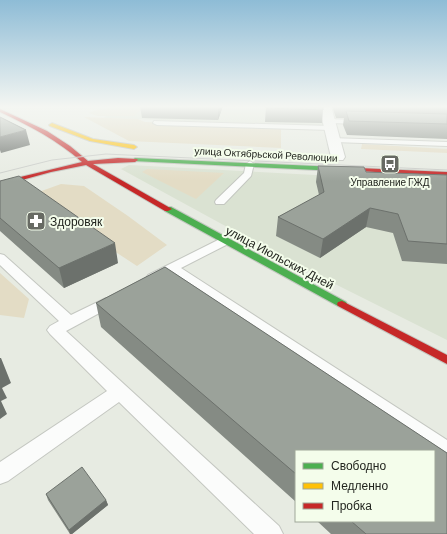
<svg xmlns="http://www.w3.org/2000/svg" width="447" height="534" viewBox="0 0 447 534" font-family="Barlow,sans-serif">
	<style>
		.built { fill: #dae2d2 }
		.green { fill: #e3dcc5 }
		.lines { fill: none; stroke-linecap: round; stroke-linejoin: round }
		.lane-casing { stroke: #c4c7c1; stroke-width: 2 }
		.street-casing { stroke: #c4c7c1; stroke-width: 2 }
		.fast-casing { stroke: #c4c7c1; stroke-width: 2 }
		.slow-casing { stroke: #c4c7c1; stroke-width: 2 }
		.jam-casing { stroke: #c4c7c1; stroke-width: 2 }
		.lane { fill: #fbfcfb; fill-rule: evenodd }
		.street { fill: #fbfcfb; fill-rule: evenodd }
		.fast { fill: #4caf50; fill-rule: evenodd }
		.slow { fill: #ffc107; fill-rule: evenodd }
		.jam { fill: #c62828; fill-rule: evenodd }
		.tram { stroke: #caccc8; stroke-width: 1 }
		.wall { fill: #858b84 }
		.shaded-wall { fill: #6c716c }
		.building { fill: #9ba29a; stroke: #6c716c }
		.labels { text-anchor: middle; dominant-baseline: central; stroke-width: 4; stroke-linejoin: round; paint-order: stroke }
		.far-street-label { font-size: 10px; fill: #22251f; stroke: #f4fdeb }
		.far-poi-label { font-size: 10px; fill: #22251f; stroke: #f4fdeb }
		.poi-label { font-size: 12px; fill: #22251f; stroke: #f4fdeb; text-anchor: start }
		.street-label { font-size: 12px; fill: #22251f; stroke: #f4fdeb }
	</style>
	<rect width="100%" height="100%" fill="#e7ebe2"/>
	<path class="built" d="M116,106H321L326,126L104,118Z
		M129,165L447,182V340L293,263L121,169Z"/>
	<path class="green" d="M112,106H142L141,110L134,116H98L89,113C95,109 105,110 112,106Z
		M84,117L138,119L145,122L281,126V148L129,141Z
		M362,144L447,149V153L361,149Z
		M147,169L224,173L196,199L142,172Z
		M61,184L84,186L128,216L167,245L137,266L85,232L33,194Z
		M0,273L29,299L24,318L0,315Z"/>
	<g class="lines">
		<defs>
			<path id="lane" d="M326,119L361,120L365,122L361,124L329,123L325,121Z
				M154,121L331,126L335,128L331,130L157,125L153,123Z
				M331,138L447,142V146L334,142H331Z
				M250,161L254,164L251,176L224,204H216L215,202L216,200L244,173L246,164Z
				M224,237L230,241L228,244L181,268L447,440V460L434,454V451H430L172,274L158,281H148L146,278L148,275Z
				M0,254L4,255L71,315L106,298H116L118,301L116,304L66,331L279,526L283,534H254L119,402L8,481L0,484V462L107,391L50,334L47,330L50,326L59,321L0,265Z"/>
			<path id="street" d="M319,106H331L345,157L343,160H333L331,157Z"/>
			<path id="fast" d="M135,158L359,168L362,170L359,172L133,161L132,160Z
				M165,207H171L346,302L347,304L346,306H338L165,211Z"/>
			<path id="slow" d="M52,123L93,139L134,145L137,147L134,149L90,141L50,126L49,125Z"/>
			<path id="jam" d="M0,109L47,131L70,146L88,161L118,158L137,159L138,160L135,162L93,164L172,209L168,211H165L86,165L51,172L0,186V182L82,162C57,140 30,126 0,112Z
				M359,168L447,172V176L357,171L356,170Z
				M342,301L447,355V364L338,306L337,304L338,302Z"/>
		</defs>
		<use href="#lane" class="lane-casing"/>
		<use href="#street" class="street-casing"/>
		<use href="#fast" class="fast-casing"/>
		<use href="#slow" class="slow-casing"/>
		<use href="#jam" class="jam-casing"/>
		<use href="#lane" class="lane"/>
		<use href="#street" class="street"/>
		<use href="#fast" class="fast"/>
		<use href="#slow" class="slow"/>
		<use href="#jam" class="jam"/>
		<path class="tram" d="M0,173L52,160L106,154L447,170"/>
	</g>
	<path class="wall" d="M140,106H223L218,120L142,118Z
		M266,106L323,110L322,123L265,122Z
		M332,106H447V139L347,135L343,125L344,118H336Z
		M318,166L366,172L447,175V264L402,261L393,233L366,227L320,258L276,236L278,217L319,195L316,182Z
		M0,181L118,263L64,288L0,231Z
		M165,267L447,453V534H331L317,521H434V451H296V502L101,327L96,303Z
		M46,494L106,500L108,505L72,534H70L48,500Z"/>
	<path class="shaded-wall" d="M218,106H223L218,120Z
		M26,130L30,145L1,153L0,150V137Z
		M370,208L366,227L320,258L323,239Z
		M115,243L118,263L64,288L59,268Z
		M0,358H1L11,383L2,388L7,398L1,401L7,414L0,419Z
		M106,500L108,505L72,534H70L69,530Z"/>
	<path class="building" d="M266,106H323V110L266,108Z
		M404,106H447V108Z
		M346,111L447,114V124L349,121Z
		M0,117L26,130L0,137Z
		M318,166L364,167L366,172L447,175V244L408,241L398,214L370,208L323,239L278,217L324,192Z
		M19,176L115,243L59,268L0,218V181Z
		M165,267L447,453V534H366L351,521H434V451H296V474L96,303Z
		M82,467L106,500L69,530L46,494Z"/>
	<linearGradient id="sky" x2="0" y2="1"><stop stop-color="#8ebcd6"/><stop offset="0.59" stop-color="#f4f6f2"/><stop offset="1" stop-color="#f4f6f2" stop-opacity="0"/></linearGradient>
	<rect width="447" height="181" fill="url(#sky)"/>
	<defs>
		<symbol id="bus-square" viewBox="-11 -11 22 22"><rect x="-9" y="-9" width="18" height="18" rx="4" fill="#676a63" stroke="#f4fdeb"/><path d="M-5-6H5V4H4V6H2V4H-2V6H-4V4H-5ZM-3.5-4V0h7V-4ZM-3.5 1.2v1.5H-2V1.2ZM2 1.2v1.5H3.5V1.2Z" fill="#fff"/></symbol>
		<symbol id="pharmacy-square" viewBox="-11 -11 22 22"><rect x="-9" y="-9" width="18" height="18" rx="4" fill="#676a63" stroke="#f4fdeb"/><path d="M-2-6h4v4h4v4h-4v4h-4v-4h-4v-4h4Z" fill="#fff"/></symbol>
	</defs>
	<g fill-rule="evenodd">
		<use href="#bus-square" x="379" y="153" width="22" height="22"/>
		<use href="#pharmacy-square" x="25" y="210" width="22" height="22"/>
	</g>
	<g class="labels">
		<g class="far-street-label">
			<text transform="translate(266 154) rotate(3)">улица Октябрьской Революции</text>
		</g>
		<g class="far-poi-label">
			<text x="390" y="182">Управление ГЖД</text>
		</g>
		<g class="poi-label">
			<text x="50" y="221">Здоровяк</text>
		</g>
		<g class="street-label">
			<text transform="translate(280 257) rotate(28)">улица Июльских Дней</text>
		</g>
	</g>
	<rect x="295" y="450" width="140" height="72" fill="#f4fdeb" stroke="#a0a799"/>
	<rect x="303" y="463" width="20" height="6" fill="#4caf50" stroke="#a0a799"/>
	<text x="331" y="470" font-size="12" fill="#22251f">Свободно</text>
	<rect x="303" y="483" width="20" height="6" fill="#ffc107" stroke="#a0a799"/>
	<text x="331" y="490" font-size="12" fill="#22251f">Медленно</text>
	<rect x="303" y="503" width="20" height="6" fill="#c62828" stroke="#a0a799"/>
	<text x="331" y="510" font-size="12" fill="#22251f">Пробка</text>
</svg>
